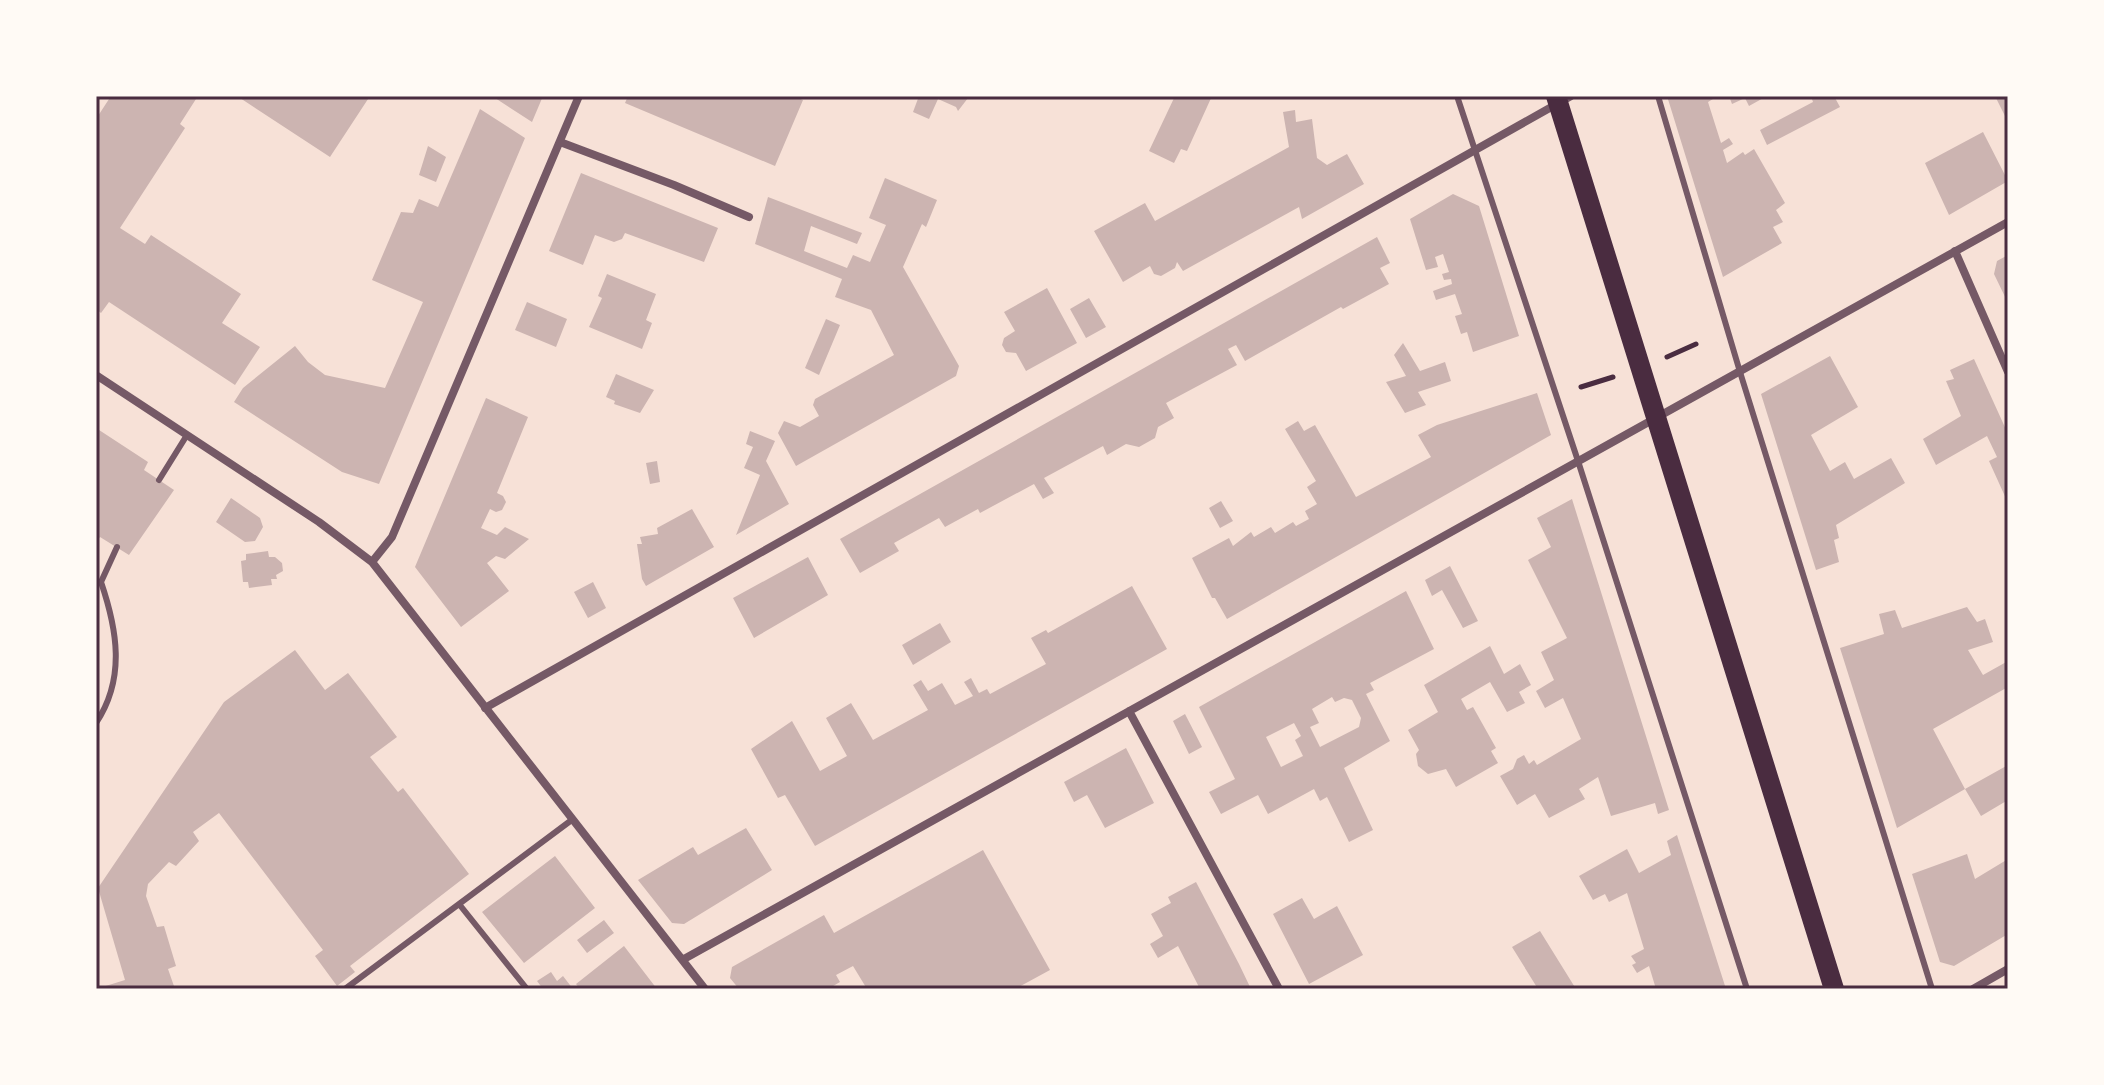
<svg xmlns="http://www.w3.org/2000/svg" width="2104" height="1085" viewBox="0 0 2104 1085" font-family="Roboto,sans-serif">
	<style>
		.building { fill: #ccb4b1; fill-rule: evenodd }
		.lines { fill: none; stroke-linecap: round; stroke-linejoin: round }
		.path { stroke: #4a2c40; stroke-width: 5 }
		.service { stroke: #755966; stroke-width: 6 }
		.minor { stroke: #755966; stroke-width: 8 }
		.primary { stroke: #4a2c40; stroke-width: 20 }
		.neatline { fill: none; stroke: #4a2c40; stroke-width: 3 }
	</style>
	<rect width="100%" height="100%" fill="#f7e1d7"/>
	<path class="building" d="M111,96H191L196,99L180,124L185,128L120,228L145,244L151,235L241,294L222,323L260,347L235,385L109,302L101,313L96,309V119Z
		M237,96H370L330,157Z
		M492,96H543L532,122Z
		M628,96H793L803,100L775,166L625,103Z
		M919,96H967L968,98L958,111L956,107L938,99L929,119L913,112Z
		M1175,96H1212L1187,151L1181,149L1174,163L1149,151Z
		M1667,96H1718L1708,102L1721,143L1729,138L1733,144L1723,150L1727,163L1743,152L1745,155L1754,149L1785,203L1776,210L1783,222L1773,227L1782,243L1723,277Z
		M1729,96H1767L1749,106L1745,98L1732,104Z
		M1818,96H1834L1840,107L1767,145L1760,130L1813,102L1812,99Z
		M1995,96H2008V122Z
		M480,109L525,138L379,484L342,472L234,402L243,388L295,346L308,362L325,375L385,388L423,302L372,280L401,212L413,213L419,199L438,207Z
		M1295,110L1296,122L1312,119L1317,158L1327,165L1347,154L1364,184L1302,219L1299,207L1183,271L1177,262L1175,268L1161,276L1154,274L1150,266L1123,282L1094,231L1145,203L1155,221L1289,147L1283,112Z
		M1983,132L2008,181L1949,215L1925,163Z
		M428,146L446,157L436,182L419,175Z
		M581,173L718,228L704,262L625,233L622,239L614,242L595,235L583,265L549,251Z
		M885,178L937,200L926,227L922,224L903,267L959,366L956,376L796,466L778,433L784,421L800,427L819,416L813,405L815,399L894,355L871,310L835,297L842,279L755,244L768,197L862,233L857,244L811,226L804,251L847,268L853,255L870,262L886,225L869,218Z
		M1453,194L1479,206L1519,336L1473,352L1467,332L1461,334L1455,316L1462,314L1455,294L1436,300L1433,291L1452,284L1451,279L1444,280L1442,274L1449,272L1443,254L1435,257L1438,267L1426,270L1410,219Z
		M1377,237L1390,263L1380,268L1389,284L1343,309L1341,307L1245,361L1236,345L1228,349L1237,365L1166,403L1174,418L1158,427L1155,438L1139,447L1126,444L1107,455L1103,446L1044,478L1054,493L1043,499L1034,484L980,513L978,509L945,527L939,518L894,543L899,551L860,573L840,539Z
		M2008,255V303L1994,274L1997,261Z
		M607,274L656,294L646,320L652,323L642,349L589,327L602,298L598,296Z
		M1047,288L1077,343L1026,371L1016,353L1006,352L1002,345L1004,338L1015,331L1004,312Z
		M1089,298L1106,327L1086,338L1070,309Z
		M527,302L567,319L556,347L515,330Z
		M826,319L840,325L819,375L805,368Z
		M1403,343L1420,371L1445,362L1451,381L1418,392L1426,405L1405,413L1386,382L1406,376L1394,355Z
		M1830,356L1858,407L1811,435L1830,471L1845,462L1854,479L1891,458L1905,483L1836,525L1839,538L1834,540L1839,562L1816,570L1761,394Z
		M1974,359L2008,434V503L1989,461L1997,457L1987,436L1936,465L1923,439L1961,416L1946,381L1954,379L1950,370Z
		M616,374L654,390L640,413L614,404L615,401L606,397Z
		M1537,393L1551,435L1227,619L1215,598H1212L1192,558L1229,538L1233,546L1251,532L1254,537L1271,527L1275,533L1293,522L1296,526L1309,519L1305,511L1317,504L1307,487L1316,481L1285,429L1298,421L1304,431L1315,425L1356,497L1431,457L1418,435L1437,425Z
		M486,398L528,417L497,493L503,496L506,502L502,510L496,512L490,509L481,528L497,535L505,527L529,539L505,559L496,556L487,563L509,591L461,627L415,567Z
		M96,428L148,462L144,470L174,490L129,555L100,537L96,543Z
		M750,431L775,441L766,461L789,504L736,535L760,475L744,468L753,447L746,444Z
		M657,461L660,482L650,484L646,463Z
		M231,498L260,518L263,527L255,541L245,542L216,522Z
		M1572,499L1669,810L1658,814L1655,803L1611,816L1598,777L1579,789L1585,799L1549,818L1535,794L1517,805L1500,776L1513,769L1517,759L1524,755L1529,764L1534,760L1537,765L1581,739L1563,698L1545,708L1536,691L1554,680L1541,652L1567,638L1528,560L1551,547L1537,518Z
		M1221,501L1233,521L1220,528L1209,508Z
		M692,509L714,547L646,586L642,579L637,544H642L640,537L658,534L657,528Z
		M268,551L269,557H275L282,563L283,571L276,575L277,579H271L272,585L249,588L248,582H243L241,561L246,560V554Z
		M808,557L828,595L754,638L733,598Z
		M1450,566L1478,621L1463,628L1442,590L1432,596L1425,580Z
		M593,582L606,608L588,618L574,592Z
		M1132,586L1167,649L815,846L785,795L778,798L751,749L792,721L820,771L847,756L826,718L851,703L873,740L928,710L913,685L921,680L928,691L942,683L955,705L973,696L964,682L971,678L979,693L987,689L990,694L1046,664L1031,638L1046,630L1048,633Z
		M1406,591L1434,649L1370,683L1374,690L1366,694L1390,741L1344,768L1373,830L1349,842L1327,797L1320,801L1314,789L1268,814L1258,795L1221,814L1209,792L1235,779L1199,707ZM1332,697L1335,702L1344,698L1352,700L1361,718L1359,727L1320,747L1310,727L1319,723L1312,709ZM1294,723L1301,736L1295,740L1303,756L1281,767L1266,737Z
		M1967,607L1977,622L1985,619L1993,642L1968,650L1983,675L2008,661V687L1933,729L1965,789L1897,828L1840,648L1884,634L1879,614L1895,610L1902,628Z
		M940,623L951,642L913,665L902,645Z
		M1490,646L1504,674L1520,664L1531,685L1519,692L1525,703L1507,712L1490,682L1461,699L1467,710L1473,707L1496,748L1491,751L1498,763L1456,787L1446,769L1428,774L1418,766L1416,754L1419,750L1408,730L1438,712L1424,685Z
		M295,650L325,690L348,673L397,737L370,757L398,792L403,788L469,874L350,966L355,972L337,986L315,956L323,950L219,813L193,832L199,841L176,866L169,862L148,884L146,896L157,927L164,926L176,966L168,969L175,989H96L125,980L98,888L224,702Z
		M1185,714L1202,747L1189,754L1173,721Z
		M1126,748L1154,803L1105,828L1087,795L1074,802L1064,782Z
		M2008,765V800L1981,816L1965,789Z
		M746,828L772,870L684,924L672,923L638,880L693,847L698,855Z
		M1677,835L1726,989H1656L1649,966L1637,973L1632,965L1636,963L1631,956L1644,949L1627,893L1609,902L1605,894L1593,900L1579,876L1627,849L1639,873L1671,855L1667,841Z
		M983,850L1050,970L1015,989H867L853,966L836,975L840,982L828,989H739L730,978L732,967L824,915L834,933Z
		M1967,854L1975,879L2008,859V934L1954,966L1940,962L1912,874Z
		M555,856L595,908L524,963L482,912Z
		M1196,882L1239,964L1251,989H1200L1178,946L1158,958L1150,944L1163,936L1151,914L1171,903L1168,897Z
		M1302,898L1314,919L1337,906L1363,955L1309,984L1273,914Z
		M604,920L614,933L587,953L577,940Z
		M1540,931L1576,989H1538L1512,947Z
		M624,946L657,989H580L576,984Z
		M551,972L557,981L563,976L573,989H543L537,981Z"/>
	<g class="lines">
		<path class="path" d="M1667,357L1696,344
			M1581,387L1613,377"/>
		<path class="service" d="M1457,96L1578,461L1747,989
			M1658,96L1740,372L1932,989
			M159,480L187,435
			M96,723C126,678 117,629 101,582L117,547
			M459,904L527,989
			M345,989L573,819"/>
		<path class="minor" d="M560,142L674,185L749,217
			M1955,251L2008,372
			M96,375L319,522L372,562L705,989
			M372,562L392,537L579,96
			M485,708L1571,96
			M1129,711L1279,989
			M684,959L2008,222
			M1973,989L2008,969"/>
		<path class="primary" d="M1556,96L1834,989"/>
	</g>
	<rect width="2104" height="1085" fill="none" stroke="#fffaf5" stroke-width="196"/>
	<rect x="98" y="98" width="1908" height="889" class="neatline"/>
</svg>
